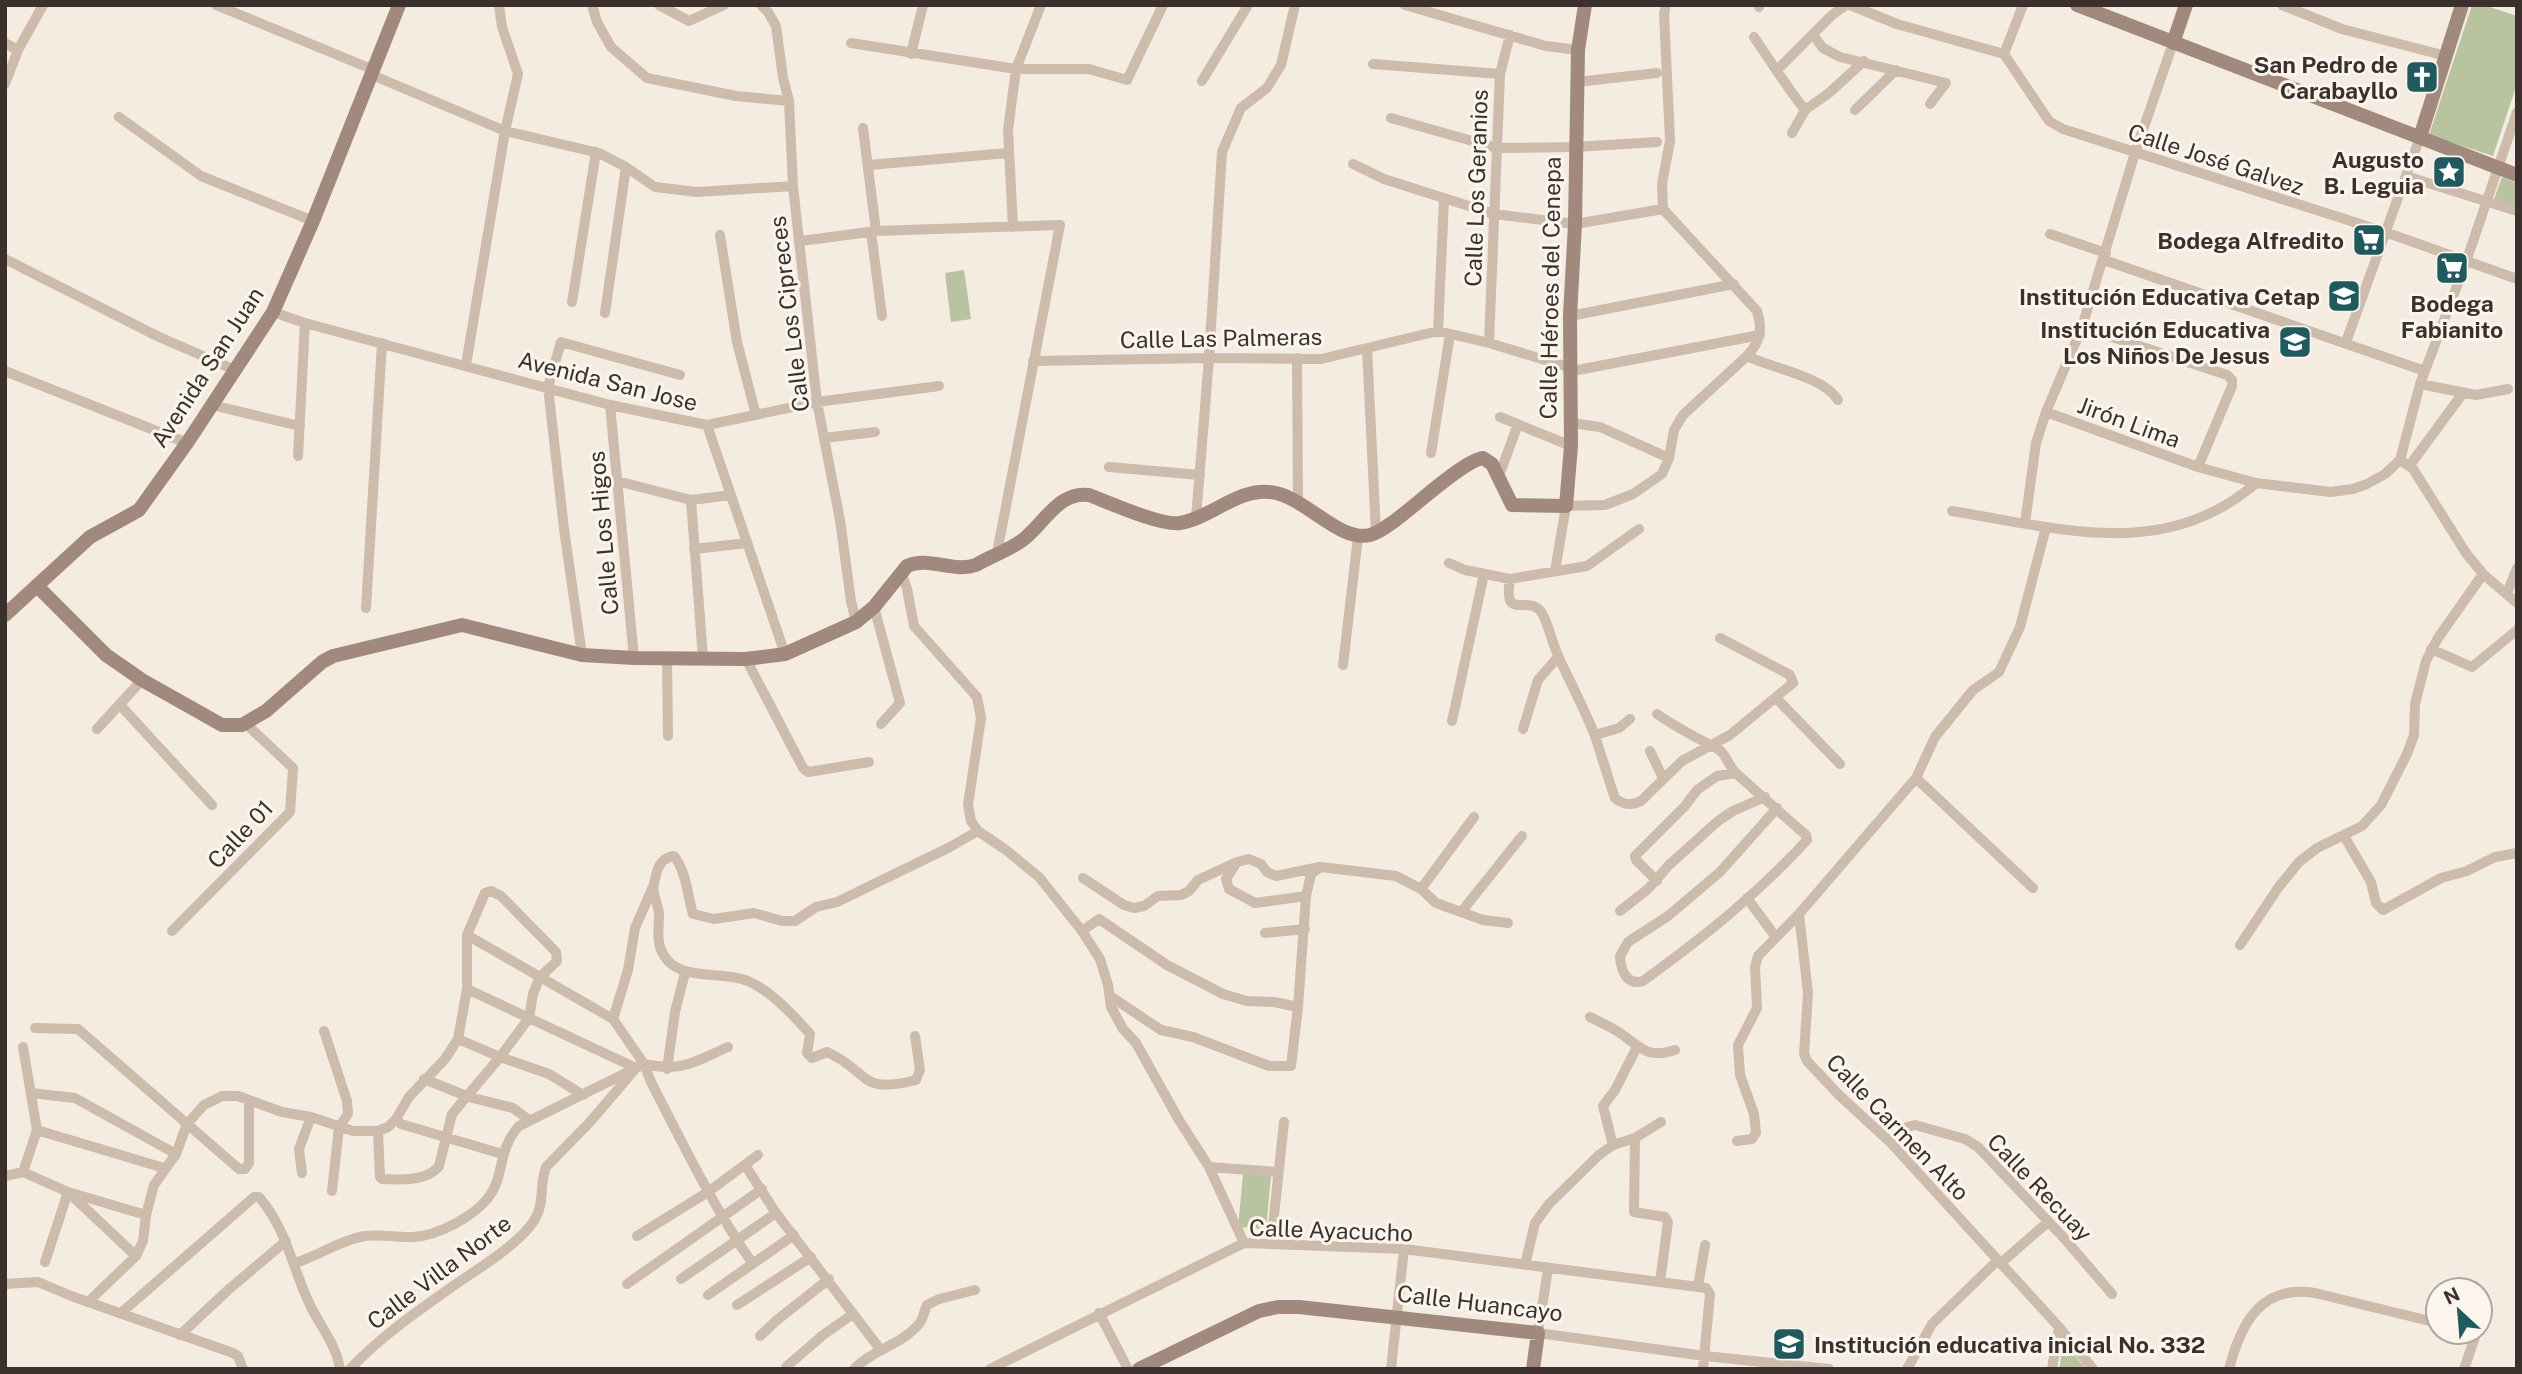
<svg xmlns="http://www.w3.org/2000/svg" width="2522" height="1374" viewBox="0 0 2522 1374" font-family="'Public Sans',sans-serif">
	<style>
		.green { fill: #b8c4a0 }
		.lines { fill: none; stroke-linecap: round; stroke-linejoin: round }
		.street { stroke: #cdbbac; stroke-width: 10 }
		.secondary { stroke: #a18a7d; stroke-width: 14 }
		.labels { text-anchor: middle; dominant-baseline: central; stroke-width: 6; stroke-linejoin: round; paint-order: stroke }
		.poi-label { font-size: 23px; font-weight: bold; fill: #3b302b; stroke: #fbf5ee; text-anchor: end }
		.street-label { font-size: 23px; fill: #3b302b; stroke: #fbf5ee }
	</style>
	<rect width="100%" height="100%" fill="#f4ebe1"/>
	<path class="green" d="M2472,5H2484L2517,16V84L2493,156L2429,135Z
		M2502,177L2517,183V209L2493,202Z
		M964,270L971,319L951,322L945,273Z
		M1243,1174L1271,1176L1266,1229L1238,1227Z
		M2064,1343L2086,1369H2059Z"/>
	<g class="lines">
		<path class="street" d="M216,5L374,70
			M592,5L597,22L611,47L647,78L736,96L789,101
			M659,5L689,21L724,5
			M761,5L768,12L776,26L783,78L789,101L793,186L817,402L840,520L851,601L856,622
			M1405,5L1546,46L1578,50
			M1758,5L1759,7
			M1850,5L1897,24L2004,54L2049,121L2063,129L2385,232L2517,279
			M2282,5L2342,29L2446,56
			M1813,35L1823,48L1840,57L1946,83L1930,104
			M1754,37C1771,62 1786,86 1805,110
			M5,43L18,50
			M851,43L1016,69H1089L1127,80L1163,5
			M911,54L923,5
			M2004,54L2023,5
			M1373,64L1500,74
			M1777,70L1832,15L1846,5
			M372,75L505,131L599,153L626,167L655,187L697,192L793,186
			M1202,81L1248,5
			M1577,82L1657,73
			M5,84L18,50L43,5
			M1855,110L1896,70
			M119,117L201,176L313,221
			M1391,118L1497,148L1575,147L1657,142
			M863,128L876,231
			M1792,133L1805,110L1829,93L1864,61
			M1353,164L1384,179L1494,214L1575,224L1663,209
			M869,165L1008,153
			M2406,176L2517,211
			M1013,227L1008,130L1016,69L1041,5
			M871,232L882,316
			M2050,234L2106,253
			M720,235L737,342L756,415
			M801,241L876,231L1060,225L997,553
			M5,259L157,336L235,370
			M2104,260L2425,371
			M572,302L596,152
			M273,312L305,323L610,405L707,425L817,402L939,386
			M605,313L626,167
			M1570,316L1734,284
			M2082,327L2227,375L2232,380V386L2198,467
			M1438,331L1444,199
			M2346,342L2420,137
			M1489,343L1500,74L1510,35
			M1367,348L1376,533
			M1747,356C1771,368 1823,376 1838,400
			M1297,358L1298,500
			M1033,361L1209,358L1321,359L1438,331L1489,343L1578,370L1760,335
			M466,365L505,131L518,74L502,27L499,5
			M5,371L187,443
			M2420,384L2476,395L2508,389
			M212,405L300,426
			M610,405L634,658
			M2046,412L2198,467L2256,483L2331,492L2353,489L2367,484L2385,474L2400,460
			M1500,417L1571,446
			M1571,423L1600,427L1669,458
			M707,425L785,654
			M824,438L875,432
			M1431,453L1450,334
			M298,456L305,323
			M2400,460L2420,384L2466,262L2517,112
			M2400,460L2413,469L2466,553L2483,574L2517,603
			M2410,465L2463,393
			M1109,467L1200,475
			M1499,476L1518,424
			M617,481L691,500L731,495
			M691,500L703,658
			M1952,511C2058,528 2166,562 2256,483
			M1196,518L1209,358L1222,152L1241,108L1267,88L1281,65L1295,5
			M2025,523L2036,443L2046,412L2082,327L2135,153L2173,43
			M2046,527L2020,627L1999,672L1973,690L1935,737L1916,778L1799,914L1808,993L1804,1054L1807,1061L1839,1095L1890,1142L2059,1327L2093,1369
			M694,549L747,543
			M1449,563L1465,570L1510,579L1587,566L1639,529
			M901,571L907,589L914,626L977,697L981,718L968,805L971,821L978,831L1006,850L1039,877L1082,931L1100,959L1108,985L1111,1007L1123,1029L1136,1043L1179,1120L1209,1167L1244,1243
			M1555,571L1566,506L1605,505L1633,494L1662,474L1669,458L1674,430L1683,415L1747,356C1760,342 1763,330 1757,311L1663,209L1662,184L1670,141L1664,13L1666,5
			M1510,579C1502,626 1532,589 1544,617C1550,631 1553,645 1559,658C1571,684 1585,710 1595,736C1602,757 1608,778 1615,798C1623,805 1631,806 1641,801L1682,761L1730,735L1793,683L1790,675L1720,638
			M2507,593L2517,568
			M874,607L900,703L881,724
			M366,608L382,343
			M2431,649L2472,667L2517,630
			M582,655L564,529L548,387L561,342L680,375
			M667,658L668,736
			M746,659L803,768L808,772L869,762
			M1343,665L1358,537
			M1776,698L1840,764
			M120,705L212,805
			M1657,714C1677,728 1697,738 1718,749C1726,753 1729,768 1737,774C1760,795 1783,815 1806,835L1807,840C1758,894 1701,939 1643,981C1626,986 1621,970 1620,956L1628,942L1668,916L1720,872L1777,808
			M1452,721L1484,574
			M97,729L142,680
			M1523,729L1538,680L1558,657
			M1595,735L1619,728L1630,719
			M1650,751L1663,778
			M1916,778L2033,888
			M2344,836L2371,882L2376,903L2383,910L2441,878L2467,871L2495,857L2517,853
			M1237,862L1226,879L1229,889L1255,903L1306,896
			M1083,878L1124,905L1134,908L1144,906L1158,896L1181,895L1189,891L1198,880L1237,862L1249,859L1261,864L1267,872L1276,876L1320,867
			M1657,881L1636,860L1635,856L1685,806L1697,790L1717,776L1735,773
			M1421,889L1474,817
			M1747,898L1775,936
			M1462,911L1522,836
			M1620,911L1648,889L1669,865L1718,821L1733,811L1765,797
			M172,931L290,812L293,768L245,723
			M1082,931L1099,919L1167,965L1223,994L1247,1001L1274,1002L1298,1007
			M1265,933L1305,929
			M467,935L613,1019L644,1064L651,1082C683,1144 713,1207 753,1264
			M2240,945L2278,888L2299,862L2317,848L2362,826L2381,805L2407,754L2414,735L2415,704L2426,661L2438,638L2483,574
			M1110,996L1161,1030L1193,1037L1269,1066H1291L1298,1007L1306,896L1311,874L1321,867L1396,876L1421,889L1436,903L1483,920L1508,923
			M1590,1017C1600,1022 1611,1027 1620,1033C1641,1048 1648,1059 1675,1050
			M613,1019L628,970L635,928L652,889
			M35,1028L78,1029L239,1169H245L249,1163V1100
			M324,1031L347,1101L348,1114L339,1127L332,1191
			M915,1036L920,1070L916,1080C858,1095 871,1072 827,1052L812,1058L807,1053L810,1034C796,1018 773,994 754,984C725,967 673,987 660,947C657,938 659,924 659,915C659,904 651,894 654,884C657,870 658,859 674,856C687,873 687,894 693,914L714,919L754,913L782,921H795L816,907L837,902L948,848L978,831
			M458,1039L500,1057L549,1074L583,1095
			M667,1069L675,1012L685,973
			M424,1079L469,1097L513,1108L529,1120
			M31,1093L75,1098L176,1154
			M396,1119L401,1124L502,1154
			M37,1130L164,1168
			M1635,1138L1634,1212L1665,1217L1668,1222L1660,1282
			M1737,1141L1752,1139L1756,1133L1754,1114L1740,1075L1738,1045L1757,1008L1755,967L1758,956L1799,914
			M1890,1142L1907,1127L1915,1125L1965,1139L1978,1147L2063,1237L2112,1294
			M1613,1145L1603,1106L1615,1090L1637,1047
			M745,1165L776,1213L880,1349
			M1209,1167L1277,1172
			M23,1172L68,1192L146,1215
			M302,1173L299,1149L311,1117
			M5,1176L23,1172L37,1130L23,1047
			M637,1236L708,1192L758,1155
			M1271,1244L1284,1122
			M45,1262L68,1192L136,1256
			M295,1263C318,1256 337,1242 360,1237C377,1233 396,1238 413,1237C437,1236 473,1217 488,1198C506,1175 496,1152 519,1126L644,1064C683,1072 694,1062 728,1047
			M2001,1263L2048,1222
			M1525,1265L1535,1223L1549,1204L1599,1155L1613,1145L1635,1138L1661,1122
			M1548,1269L1538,1333L1705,1356L1829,1369
			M681,1279L776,1213
			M5,1284L38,1282L74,1297L233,1353L238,1356L243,1369
			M627,1284L762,1189
			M1698,1287L1705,1245
			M708,1295L794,1235
			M88,1302L136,1256L143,1241L146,1215L154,1185L176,1154L187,1124L204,1105L222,1096H238L282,1112L311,1117L353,1131H378L388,1127L396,1119L409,1097L445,1059L458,1039L467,989V935L485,893L491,891L501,896L556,952L557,961L540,977L533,994L529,1018L500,1057L452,1114L439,1166C428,1181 400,1180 382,1179L380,1177L378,1131
			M737,1305L811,1257
			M121,1313L254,1197H259C288,1231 292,1268 310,1305C320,1326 337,1346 340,1369
			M1099,1313L1128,1369
			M180,1335L228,1290L286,1241
			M760,1336L777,1320L829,1279
			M786,1367L823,1335L853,1314
			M350,1369C381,1336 419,1310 456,1284C478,1269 522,1242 535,1219C545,1203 539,1184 546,1167L590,1122L636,1068L467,989
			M854,1369C872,1350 901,1345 918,1325C923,1321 924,1311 927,1305L939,1299L975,1290
			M990,1369L1244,1243L1404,1249L1706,1288L1710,1294L1703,1369
			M1391,1369L1404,1249
			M1907,1369L1932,1324L1998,1260
			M2052,1369L2059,1327
			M2229,1369C2241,1323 2261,1284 2315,1293L2438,1323
			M2464,1369L2475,1337L2466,1332"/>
		<path class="secondary" d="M2077,5L2517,175
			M2173,43L2186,5
			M2420,137L2462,5
			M37,586L106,655L142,680L222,725H242L266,711L322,662L333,656L462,625L582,655L634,658L746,659L785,654L856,622L874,607L907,566C928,556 953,573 976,565C991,556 1010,550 1024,539C1045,522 1059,491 1089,495C1110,503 1161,526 1180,523C1211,518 1238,488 1270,492C1304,495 1339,543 1370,535C1378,533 1386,527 1393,522C1413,508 1463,461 1483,458L1492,464L1512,505L1566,506L1571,446L1570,316L1575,224L1578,50L1585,5
			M5,615L90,537L139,510L187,443L273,312L313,221L399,5
			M1139,1369L1259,1311L1278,1307H1299L1538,1333L1533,1369"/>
	</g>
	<defs>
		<symbol id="church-square" viewBox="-11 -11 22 22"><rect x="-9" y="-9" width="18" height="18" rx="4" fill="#1f5a5e" stroke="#fbf5ee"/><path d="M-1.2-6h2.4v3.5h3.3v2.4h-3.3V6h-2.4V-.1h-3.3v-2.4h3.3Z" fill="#fff"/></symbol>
		<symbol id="sight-square" viewBox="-11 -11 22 22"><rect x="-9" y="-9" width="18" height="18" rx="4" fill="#1f5a5e" stroke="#fbf5ee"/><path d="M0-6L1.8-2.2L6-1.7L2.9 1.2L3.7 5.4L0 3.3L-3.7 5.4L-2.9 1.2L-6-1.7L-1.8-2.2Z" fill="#fff"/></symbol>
		<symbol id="supermarket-square" viewBox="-11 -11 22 22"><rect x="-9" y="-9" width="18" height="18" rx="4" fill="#1f5a5e" stroke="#fbf5ee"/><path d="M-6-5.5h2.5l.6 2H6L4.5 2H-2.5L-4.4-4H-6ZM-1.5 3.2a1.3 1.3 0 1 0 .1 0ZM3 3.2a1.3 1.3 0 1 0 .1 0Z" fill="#fff"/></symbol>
		<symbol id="school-square" viewBox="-11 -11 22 22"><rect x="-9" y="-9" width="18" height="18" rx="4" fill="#1f5a5e" stroke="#fbf5ee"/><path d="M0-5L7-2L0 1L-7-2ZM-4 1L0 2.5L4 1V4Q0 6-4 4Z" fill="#fff"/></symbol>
	</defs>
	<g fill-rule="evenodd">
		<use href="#church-square" x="2403" y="58" width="38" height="38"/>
		<use href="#sight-square" x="2430" y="153" width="38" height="38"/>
		<use href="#supermarket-square" x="2350" y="221" width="38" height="38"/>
		<use href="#supermarket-square" x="2433" y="249" width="38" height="38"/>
		<use href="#school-square" x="2325" y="277" width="38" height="38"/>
		<use href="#school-square" x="2276" y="323" width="38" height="38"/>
		<use href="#school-square" x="1770" y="1325" width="38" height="38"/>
	</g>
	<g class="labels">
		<g class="poi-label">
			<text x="2398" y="64">San Pedro de<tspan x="2398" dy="26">Carabayllo</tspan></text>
			<text x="2424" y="159">Augusto<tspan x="2424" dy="26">B. Leguia</tspan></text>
			<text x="2344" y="240">Bodega Alfredito</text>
			<text x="2320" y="296">Institución Educativa Cetap</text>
			<text x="2452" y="303" text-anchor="middle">Bodega<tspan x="2452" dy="26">Fabianito</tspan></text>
			<text x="2270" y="329">Institución Educativa<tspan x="2270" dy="26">Los Niños De Jesus</tspan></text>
			<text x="1814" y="1344" text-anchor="start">Institución educativa inicial No. 332</text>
		</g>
		<g class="street-label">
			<text transform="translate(2216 159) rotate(18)">Calle José Galvez</text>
			<text transform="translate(1476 188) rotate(-88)">Calle Los Geranios</text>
			<text transform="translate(1550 288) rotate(-89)">Calle Héroes del Cenepa</text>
			<text transform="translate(789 314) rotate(-97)">Calle Los Cipreces</text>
			<text transform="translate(1221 338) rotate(-1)">Calle Las Palmeras</text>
			<text transform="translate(207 367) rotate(-57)">Avenida San Juan</text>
			<text transform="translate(608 381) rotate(14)">Avenida San Jose</text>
			<text transform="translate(2129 422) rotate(20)">Jirón Lima</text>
			<text transform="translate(603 533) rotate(-95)">Calle Los Higos</text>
			<text transform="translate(240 834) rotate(-47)">Calle 01</text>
			<text transform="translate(1898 1127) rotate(46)">Calle Carmen Alto</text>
			<text transform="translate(2040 1187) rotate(46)">Calle Recuay</text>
			<text transform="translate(1331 1230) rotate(2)">Calle Ayacucho</text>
			<text transform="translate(439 1272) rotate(-37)">Calle Villa Norte</text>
			<text transform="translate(1480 1303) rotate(7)">Calle Huancayo</text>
		</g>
	</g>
	<rect width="2522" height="1374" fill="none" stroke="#3b302b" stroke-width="14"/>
	<g transform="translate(2459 1311) rotate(334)"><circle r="33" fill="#fbf5ee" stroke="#aea6a0" stroke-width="2"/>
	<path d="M0-5L12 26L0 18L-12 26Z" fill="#1f5a5e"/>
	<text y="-10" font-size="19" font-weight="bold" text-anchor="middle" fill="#3b302b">N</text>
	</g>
</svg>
